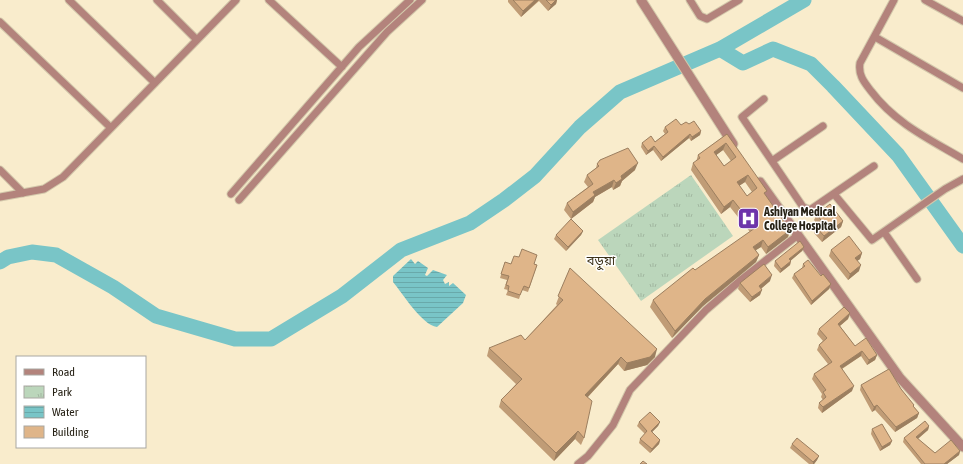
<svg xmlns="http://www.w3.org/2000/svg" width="963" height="464" viewBox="0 0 963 464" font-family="'Asap Condensed','Noto Sans Bengali',sans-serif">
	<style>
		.park { fill: url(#park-tufts) }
		.water { fill: url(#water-rules) }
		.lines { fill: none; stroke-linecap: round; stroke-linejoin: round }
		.river { stroke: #79c5c7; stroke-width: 15 }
		.minor-casing { stroke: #d3c8ab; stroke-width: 9 }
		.tertiary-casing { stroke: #d3c8ab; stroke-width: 11 }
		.minor { stroke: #b3837c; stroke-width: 7 }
		.tertiary { stroke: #b3837c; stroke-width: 9 }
		.wall { fill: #c09c76; fill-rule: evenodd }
		.shaded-wall { fill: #9c7f60 }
		.building { fill: #dfb589; stroke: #9c7f60; fill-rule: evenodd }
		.labels { text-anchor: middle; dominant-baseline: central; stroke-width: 3; stroke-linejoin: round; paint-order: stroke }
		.poi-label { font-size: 12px; font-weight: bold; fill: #272216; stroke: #fff; text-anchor: start }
		.neighbourhood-label { font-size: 13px; fill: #3c3117; stroke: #fff }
	</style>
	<defs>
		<pattern id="park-tufts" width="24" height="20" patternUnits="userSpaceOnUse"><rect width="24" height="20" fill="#bbd6bb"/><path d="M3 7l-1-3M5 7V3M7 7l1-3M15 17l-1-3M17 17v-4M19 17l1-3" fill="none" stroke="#a1b7a0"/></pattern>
		<pattern id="water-rules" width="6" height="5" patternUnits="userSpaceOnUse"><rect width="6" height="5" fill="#79c5c7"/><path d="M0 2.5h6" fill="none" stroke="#69a9aa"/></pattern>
	</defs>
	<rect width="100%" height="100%" fill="#f9eccc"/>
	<path class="park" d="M691,175L733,236L641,301L598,240Z"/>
	<path class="water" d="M411,259L415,264L418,261L428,268L425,275L427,276L433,270L447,275L443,280L445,284L449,282V286L453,283L466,295L463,303L437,327C422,325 403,294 393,282V276Z"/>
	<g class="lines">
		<path class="river" d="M720,49L743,63L773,49L811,64L833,86L898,155L963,246
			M0,262L8,257L32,252L56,255L113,287L156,316L235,339H271L342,296L401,250L470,223L504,200L535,176L580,127L620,92L720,49L804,0"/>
		<defs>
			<path id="minor" d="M69,0L155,83
				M157,0L196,39
				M269,0L342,67
				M690,0L700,16L707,19L739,0
				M894,0L860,63C858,75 864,82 871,91C895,123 929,139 963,159
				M925,0L963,21
				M0,22L110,127
				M875,37L963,88
				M764,99L742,117L803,207L810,210L874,166
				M772,161L823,126
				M0,170L23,193
				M231,194L359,47L410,0
				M834,194L872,240L945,189L963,179
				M0,197L44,189L63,177L236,0
				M239,200L387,32L422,0
				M884,232L917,279
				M578,464L588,456L613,425L630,390L706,310L742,279L798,235"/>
			<path id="tertiary" d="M641,0L733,144
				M760,182L900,378L963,447"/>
		</defs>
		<use href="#minor" class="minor-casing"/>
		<use href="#tertiary" class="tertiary-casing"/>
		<use href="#minor" class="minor"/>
		<use href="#tertiary" class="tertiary"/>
	</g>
	<path class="wall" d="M508,0H557L556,4L548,11L539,1L521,17L508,2Z
		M689,124L701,131L700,135L691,141L689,138L661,161L653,150L646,155L641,147L642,143L655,142L665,134L663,131L665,127Z
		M727,134L766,196L790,230L788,237L766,254L761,247L755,250L759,255L756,262L703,306L672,338L650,307L653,300L750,232L730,207L721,214L691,170L693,163L696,162L698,155ZM723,150L731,161L724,166L716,155ZM745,182L752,192L747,196L739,186Z
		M597,164L635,170L622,181L620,186L613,190L612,187L595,197L593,202L571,219L564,210L567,203L588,187L584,182L587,175L596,168Z
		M817,214L843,221L841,227L822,242L814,233L816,227L818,225L814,220Z
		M583,231L581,235L566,251L554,239L556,235Z
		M804,247L802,251L791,260L790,265L780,273L774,266L775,261Z
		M831,250L862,253L860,259L857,261L859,271L848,280L829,256Z
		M519,257L537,265L528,292L522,290L519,299L506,295L508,290L504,289L507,280L500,278L505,262L511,264Z
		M803,264L821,276L831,284L829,289L811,305L792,278L794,274L802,268Z
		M570,268L655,357L647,365L624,371L618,364L588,397L584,438L581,445L575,439L554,461L499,407L501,400L516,384L487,356L489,348L525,340L557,305L556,304Z
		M770,281L761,289L760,295L750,302L738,289L740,283Z
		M850,313L848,319L840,326L855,346L877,355L875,360L867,365L861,356L842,369L852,391L822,413L818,408L819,403L823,400L821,397L822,394L812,379L814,374L828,364L817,350L819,345L823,341L817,334L819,329Z
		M861,385L901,389L913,406L919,413L917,418L895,432L875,410L872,412L860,390Z
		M639,422H660L658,426L652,432L660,440L659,444L650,453L639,443L640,439L645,434L637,426Z
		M929,426L928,430L918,439L935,453L960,451L959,455L947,464H921L903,442L904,438Z
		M872,429L892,441L890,445L880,451L871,434Z
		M792,444L819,456L817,460L814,464H809L790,448Z"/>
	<path class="shaded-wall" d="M535,0H539L521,17L523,11Z
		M556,0H557L556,4L548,11L551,5Z
		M701,131L700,135L691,141L692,137Z
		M690,134L689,138L661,161L663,157Z
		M726,143L723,150L711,159L714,152Z
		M654,146L653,150L646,155L648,151Z
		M638,163L635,170L622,181L620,186L613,190L616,183L621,176Z
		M748,175L745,182L734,189L737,182Z
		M614,180L612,187L595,197L593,202L571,219L573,212L593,192Z
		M733,200L730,207L721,214L724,207Z
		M843,221L841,227L822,242L824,236Z
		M790,230L788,237L766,254L768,247Z
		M583,231L581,235L566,251L568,247Z
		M763,240L761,247L750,254L753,247Z
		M804,247L802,251L788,263L789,259Z
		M862,253L860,259L853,264L855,258Z
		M759,255L756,262L703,306L672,338L675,331L705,299Z
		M791,261L790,265L780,273L781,269Z
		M861,265L859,271L848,280L850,274Z
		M772,275L770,281L757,292L759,286Z
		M831,284L829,289L811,305L812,301Z
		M762,290L760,295L750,302L752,297Z
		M850,313L848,319L836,329L838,324Z
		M657,349L655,357L647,365L624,371L627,363Z
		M862,351L861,356L838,371L840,366Z
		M877,355L875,360L867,365L869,360Z
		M621,357L618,364L582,403L585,395Z
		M854,386L852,391L822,413L823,407Z
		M877,405L875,410L872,412L874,407Z
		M919,413L917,418L895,432L896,427Z
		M660,422L658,426L649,435L651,431Z
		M929,426L928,430L915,441L916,437Z
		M578,431L575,439L554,461L556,453Z
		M660,440L659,444L650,453L652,449Z
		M892,441L890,445L880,451L882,447Z
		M960,451L959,455L947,464H944Z
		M819,456L817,460L814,464H813V462Z"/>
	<path class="building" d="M513,0H535L523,11Z
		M546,0H556L551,5Z
		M676,119L681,125L686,122L689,124L694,121L701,131L692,137L690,134L663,157L654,146L648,151L642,143L651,136L655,142L668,132L665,127Z
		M727,134L767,191L764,193L790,230L768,247L763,240L753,247L759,255L705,299L675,331L653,300L693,268L695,270L755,228L733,200L724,207L693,163L700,158L698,155ZM726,143L736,157L724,166L714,152ZM748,175L757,188L747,196L737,182Z
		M628,148L638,163L621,176L622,179L616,183L614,180L593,192L595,195L573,212L567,203L593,184L587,175L599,166L597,164L600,160Z
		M830,204L843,221L824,236L816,227L822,222L817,214Z
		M571,219L583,231L568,247L556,235Z
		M849,236L862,253L855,258L861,265L850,274L831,250Z
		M800,241L804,247L789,259L791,261L781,269L775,261Z
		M522,249L537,255L534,264L537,265L529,288L524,286L520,295L508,291L509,286L506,285L509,276L501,274L505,262L511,264L514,256L519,257Z
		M808,260L821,276L823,274L831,284L812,301L794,274L805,266L803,264Z
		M764,264L772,275L759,286L762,290L752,297L740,283Z
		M570,268L657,349L650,357L627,363L621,357L585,395L592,401L584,438L578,431L556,453L501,400L522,379L489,348L521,335L525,340L563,300L558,296Z
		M844,307L850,313L838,324L855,346L866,338L877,355L869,360L862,351L840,366L854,386L823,407L819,403L826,397L823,392L826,390L814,374L832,362L819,345L827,338L819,329Z
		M889,369L901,389L914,405L913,406L919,413L896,427L877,405L874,407L861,385Z
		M650,412L660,422L651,431L660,440L652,449L640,439L647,431L639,422Z
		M925,421L929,426L916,437L935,453L951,440L960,451L944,464H925L904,438Z
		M882,424L892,441L882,447L872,429Z
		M797,438L819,456L813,462L792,444Z
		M643,461L647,464H640Z"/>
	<defs>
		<symbol id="hospital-square" viewBox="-11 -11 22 22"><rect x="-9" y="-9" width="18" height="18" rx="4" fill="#6d34aa" stroke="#fff"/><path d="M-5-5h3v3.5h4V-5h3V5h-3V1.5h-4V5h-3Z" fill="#fff"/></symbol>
	</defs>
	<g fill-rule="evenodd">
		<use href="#hospital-square" x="736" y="206" width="25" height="25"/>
	</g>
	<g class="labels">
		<g class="poi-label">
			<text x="764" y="212">Ashiyan Medical<tspan x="764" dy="14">College Hospital</tspan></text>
		</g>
		<g class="neighbourhood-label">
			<text x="601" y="260">বড়ুয়া</text>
		</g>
	</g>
	<rect x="16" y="356" width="130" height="92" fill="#ffffff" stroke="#a9a7a2"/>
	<rect x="24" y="369" width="20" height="6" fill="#b3837c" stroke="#a9a7a2"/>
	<text x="52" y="376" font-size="12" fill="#272216">Road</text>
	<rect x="24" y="386" width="20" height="12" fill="url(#park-tufts)" stroke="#a9a7a2"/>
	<text x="52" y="396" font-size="12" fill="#272216">Park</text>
	<rect x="24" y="406" width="20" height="12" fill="url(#water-rules)" stroke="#a9a7a2"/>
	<text x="52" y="416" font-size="12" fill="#272216">Water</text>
	<rect x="24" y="426" width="20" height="12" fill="#dfb589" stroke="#a9a7a2"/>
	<text x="52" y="436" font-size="12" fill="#272216">Building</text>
</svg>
